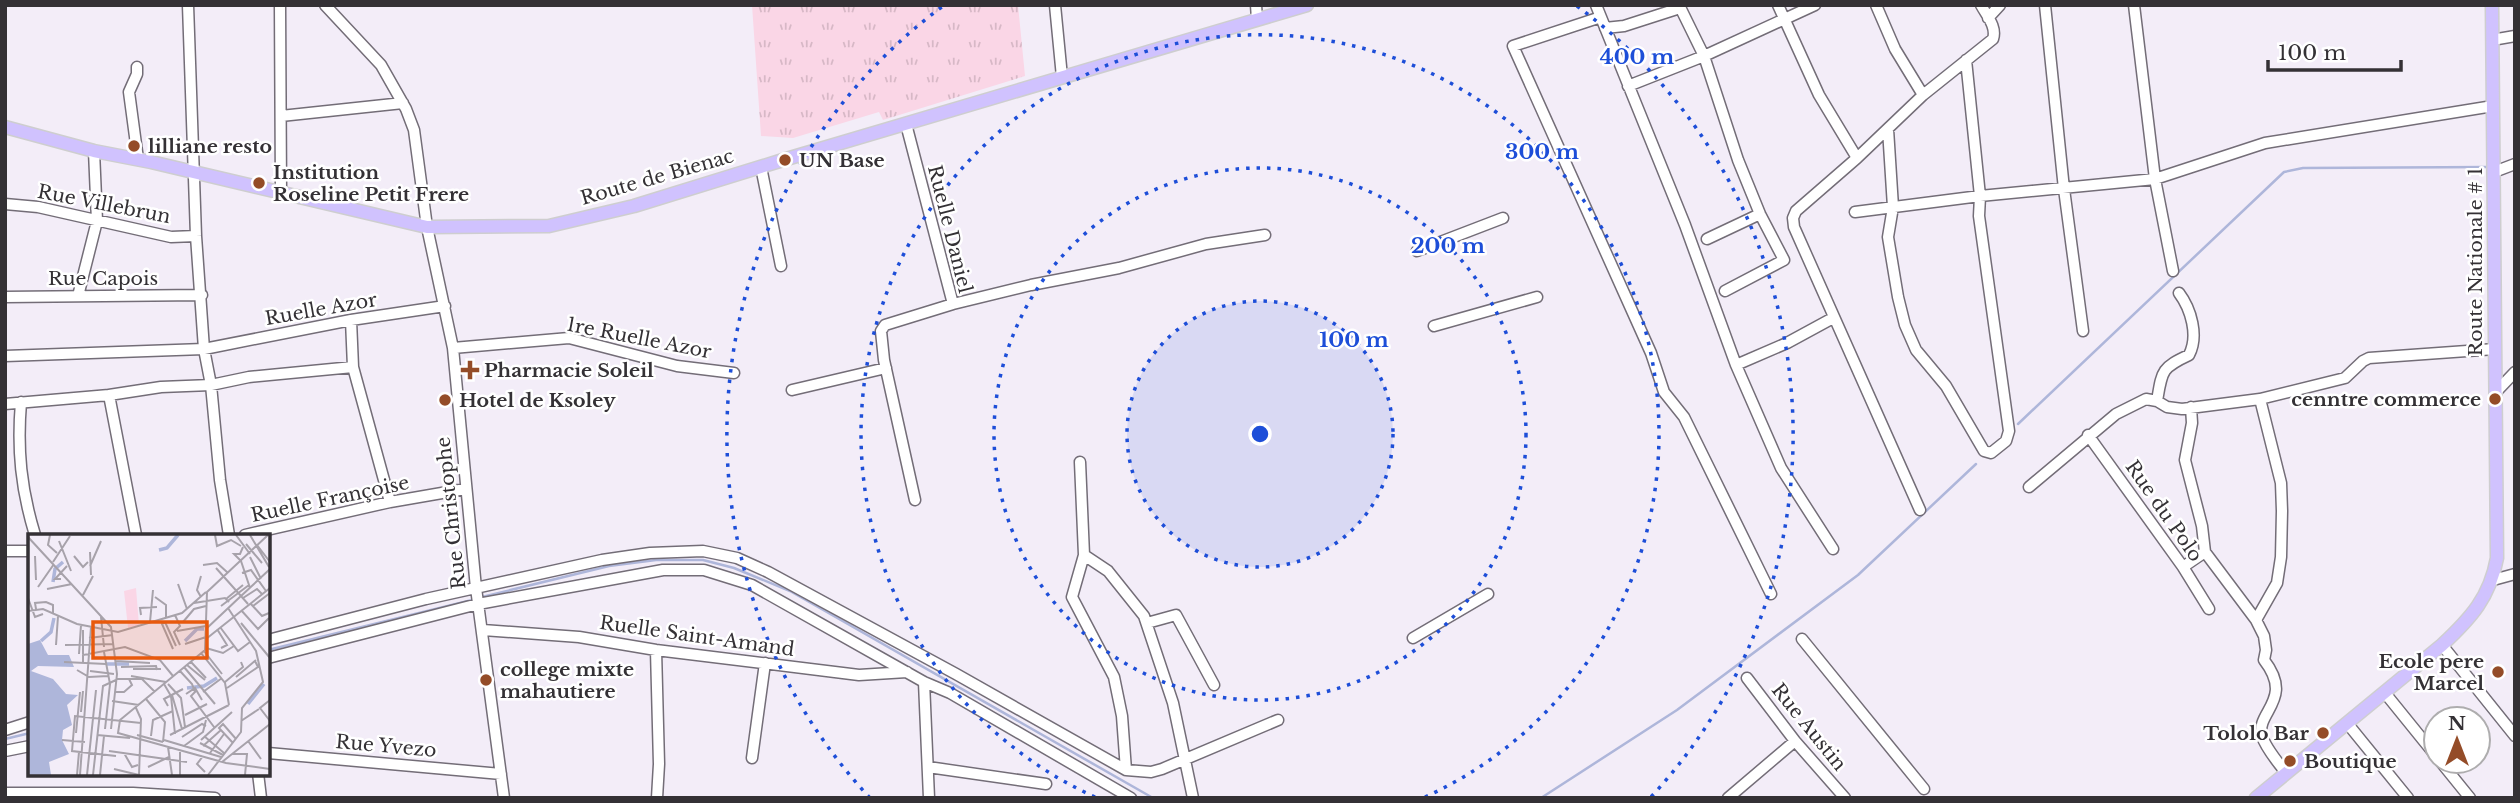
<svg xmlns="http://www.w3.org/2000/svg" width="2520" height="803" viewBox="0 0 2520 803" font-family="'Libre Baskerville',serif">
	<style>
		.grass { fill: url(#grass-tufts) }
		.lines { fill: none; stroke-linecap: round; stroke-linejoin: round }
		.stream { stroke: #aeb6da; stroke-width: 2.5 }
		.minor-casing { stroke: #736d77; stroke-width: 13 }
		.major-casing { stroke: #cececf; stroke-width: 15 }
		.minor { stroke: #fff; stroke-width: 10 }
		.major { stroke: #d0c2fe; stroke-width: 12 }
		.ring { fill: none; stroke: #1d4ed8; stroke-width: 3.5; stroke-dasharray: 3.5 7 }
		.poi-dot { fill: #944c28; stroke: #fff; stroke-width: 2.5 }
		.labels { text-anchor: middle; dominant-baseline: central; stroke-width: 5; stroke-linejoin: round; paint-order: stroke }
		.poi-label { font-size: 19px; font-weight: bold; fill: #343135; stroke: #fff; text-anchor: start }
		.street-label { font-size: 19px; fill: #343135; stroke: #fff }
		.inset-river { fill: none; stroke: #aeb6da; stroke-width: 3.5 }
		.inset-road { fill: none; stroke: #a7a2aa; stroke-width: 2 }
		.view { fill: #e8590c; fill-opacity: 0.15; stroke: #e8590c; stroke-width: 3.5 }
		.inset-edge { fill: none; stroke: #343135; stroke-width: 3.5 }
		.centre { fill: #1d4ed8; stroke: #fff; stroke-width: 3.5 }
		.ring-label { font-size: 21px; text-anchor: middle; font-weight: bold; fill: #1d4ed8; stroke: #fff; stroke-width: 5; stroke-linejoin: round; paint-order: stroke }
	</style>
	<defs>
		<pattern id="grass-tufts" width="24" height="20" patternUnits="userSpaceOnUse" patternTransform="scale(1.75)"><rect width="24" height="20" fill="#fad6e6"/><path d="M3 7l-1-3M5 7V3M7 7l1-3M15 17l-1-3M17 17v-4M19 17l1-3" fill="none" stroke="#d7b8c6"/></pattern>
	</defs>
	<rect width="100%" height="100%" fill="#f3edf8"/>
	<path class="grass" d="M752,5H1018L1025,76L883,120L879,112L793,138L761,136Z"/>
	<g class="lines">
		<path class="stream" d="M2018,424L2284,172L2303,168L2489,167
			M482,597L609,566L656,560H703L734,568L790,591L1153,798
			M268,650L472,600
			M5,739L30,733
			M1541,798L1677,710L1858,575L1976,464"/>
		<defs>
			<path id="minor" d="M188,5L196,236L204,349L211,385L220,480L229,535
				M280,5L281,194
				M325,5L381,65L406,109L414,130L427,227L453,348L476,588L504,798
				M1055,5L1062,77
				M1256,5L1257,19
				M1596,5L1685,225L1736,365L1781,468L1833,549
				M1679,5L1704,56L1738,160L1760,214L1784,260L1725,291
				M1778,5L1819,95L1857,158
				M1876,5L1895,49L1923,95L1857,158L1796,211L1793,218L1794,227L1920,510
				M2045,5L2064,189L2083,331
				M2134,5L2155,179L2173,271
				M1601,17L1513,46L1651,353L1664,392L1684,417L1771,594
				M1988,18L2000,5
				M1605,28L1624,26L1680,8
				M2492,40L2515,36
				M137,67V74L129,92L138,159
				M1628,86L1704,56L1815,5
				M1923,95L1993,39C1997,27 1987,16 1981,5
				M281,116L403,103
				M906,124L953,304L885,325L881,331L884,360L915,500
				M1888,129L1893,207L1888,237L1898,297L1905,325L1916,350L1946,386L1984,451L1991,453L2006,441L2009,431L1979,216L1980,196L1966,60
				M761,167L781,266
				M2494,172L2515,164
				M5,204L38,207L171,237L196,236
				M1855,212L1980,196L2155,179L2265,143L2493,106
				M1707,239L1760,214
				M1417,251L1503,218
				M78,296L97,221L94,151
				M5,297L202,295
				M953,304L1031,285L1119,268L1206,244L1265,235
				M351,320L353,367L390,502
				M1434,326L1537,297
				M453,348L569,338L677,366L734,373
				M5,356L204,349L351,320L445,306
				M1736,365L1787,343L1833,318
				M792,390L886,368
				M2495,393L2515,372
				M109,395L136,535
				M2157,401C2162,371 2161,368 2189,355C2199,336 2191,309 2179,293
				M21,402C17,450 21,489 35,535
				M5,404L109,395L161,387L211,385L249,377L353,367
				M2191,407L2192,423L2185,460L2202,526L2205,552L2256,620L2264,636L2266,650L2264,660C2295,700 2255,712 2262,736C2266,749 2278,762 2286,773
				M2088,435L2183,567L2209,609
				M1080,462L1084,555L1072,597L1114,677L1122,716L1126,770
				M2029,487L2116,414L2146,399L2157,401L2167,407L2182,409L2260,399L2345,378L2363,361L2369,358L2495,349
				M245,535L390,502L465,489
				M5,551H30
				M1084,555L1108,571L1144,616L1173,703L1193,798
				M2183,567L2205,552
				M2493,580L2515,574
				M2256,620L2277,583L2281,557L2282,511L2281,483L2260,399
				M1147,623L1176,615L1214,685
				M483,630L579,637L656,650L859,675L907,672
				M1413,638L1488,594
				M1802,639L1924,789
				M268,640L426,599L602,560L650,553L703,551L737,558L768,572L956,674L1126,770L1151,772L1162,769L1278,720
				M2442,645L2515,736
				M656,650L659,764L657,798
				M268,658L478,604L663,570H704L752,585L924,682L950,693L1131,798
				M1747,678L1795,741L1845,798
				M924,682L929,798
				M2385,693L2436,756
				M2347,723L2408,798
				M5,730L30,722
				M5,751L30,746
				M268,753L501,774
				M752,758L765,663
				M2440,761L2470,798
				M928,767L1046,784
				M258,773L261,798
				M5,793H133L215,798
				M1728,798L1795,741"/>
			<path id="major" d="M5,127L94,151L151,162L427,227L549,226L634,206L783,160L1307,5
				M2256,798L2442,645C2471,618 2490,597 2497,558L2492,5"/>
		</defs>
		<use href="#minor" class="minor-casing"/>
		<use href="#major" class="major-casing"/>
		<use href="#minor" class="minor"/>
		<use href="#major" class="major"/>
	</g>
	<circle cx="1260" cy="434" r="133" fill="#1d4ed8" fill-opacity=".12"/>
	<g class="ring">
		<circle cx="1260" cy="434" r="133"/>
		<circle cx="1260" cy="434" r="266"/>
		<path d="M1095 797A399 399 0 1 1 1425 797"/>
		<path d="M870 798A533 533 0 0 1 943 6M1577 6A533 533 0 0 1 1650 798"/>
	</g>
	<g class="poi-dot">
		<circle cx="134" cy="146" r="7"/>
		<circle cx="785" cy="160" r="7"/>
		<circle cx="259" cy="183" r="7"/>
		<path d="M466.5 359.5h7v7h7v7h-7v7h-7v-7h-7v-7h7z"/>
		<circle cx="2495" cy="399" r="7"/>
		<circle cx="445" cy="400" r="7"/>
		<circle cx="2498" cy="672" r="7"/>
		<circle cx="486" cy="680" r="7"/>
		<circle cx="2323" cy="733" r="7"/>
		<circle cx="2290" cy="761" r="7"/>
	</g>
	<g class="labels">
		<g class="poi-label">
			<text x="148" y="146">lilliane resto</text>
			<text x="799" y="160">UN Base</text>
			<text x="273" y="172">Institution<tspan x="273" dy="22">Roseline Petit Frere</tspan></text>
			<text x="484" y="370">Pharmacie Soleil</text>
			<text x="2481" y="399" text-anchor="end">cenntre commerce</text>
			<text x="459" y="400">Hotel de Ksoley</text>
			<text x="2484" y="661" text-anchor="end">Ecole pere<tspan x="2484" dy="22">Marcel</tspan></text>
			<text x="500" y="669">college mixte<tspan x="500" dy="22">mahautiere</tspan></text>
			<text x="2309" y="733" text-anchor="end">Tololo Bar</text>
			<text x="2304" y="761">Boutique</text>
		</g>
		<g class="street-label">
			<text transform="translate(657 177) rotate(-16)">Route de Bienac</text>
			<text transform="translate(104 204) rotate(11)">Rue Villebrun</text>
			<text transform="translate(950 229) rotate(76)">Ruelle Daniel</text>
			<text transform="translate(2475 262) rotate(-90)">Route Nationale # 1</text>
			<text x="103" y="278">Rue Capois</text>
			<text transform="translate(321 309) rotate(-10)">Ruelle Azor</text>
			<text transform="translate(639 338) rotate(11)">1re Ruelle Azor</text>
			<text transform="translate(330 499) rotate(-12)">Ruelle Françoise</text>
			<text transform="translate(2164 511) rotate(55)">Rue du Polo</text>
			<text transform="translate(451 513) rotate(-96)">Rue Christophe</text>
			<text transform="translate(697 636) rotate(8)">Ruelle Saint-Amand</text>
			<text transform="translate(1809 727) rotate(51)">Rue Austin</text>
			<text transform="translate(386 746) rotate(5)">Rue Yvezo</text>
		</g>
	</g>
	<g transform="translate(28 534)">
		<rect width="242" height="242" fill="#f3edf8"/>
		<path d="M108,54L111,91L100,94L96,57Z" fill="#fad6e6"/>
		<path d="M12,106L20,121H41L46,133L10,132L3,137L25,145L38,160L50,161L39,171L44,191L35,196L34,206L41,220L21,228L23,241H0V110Z" fill="#aeb6da"/>
		<path class="inset-river" d="M131,16L139,14L150,1M25,48L27,35L35,28M13,107L23,98L26,84M157,107L169,95H176M79,130H101M159,154L176,152L189,144M220,170L236,150"/>
		<path class="inset-road" d="M22,1L20,11L29,19M187,1L189,12L203,6L213,12M208,1L222,20M222,1L241,33M240,1L179,58L177,116L92,186L90,199L198,229L242,235M0,3L83,93L89,140L83,195M31,7L43,37M218,10L234,29M229,11L242,28M62,18L63,41M7,22L8,46M46,22L55,33L60,28M222,23L233,45M212,26L206,20H212L215,13M213,27L222,54M25,28L42,2M175,31L189,29L199,38M62,32L73,7M188,34L213,62L242,35M214,39L223,36L238,57M33,45H27L39,32M150,50L159,75M10,53L26,30M19,55L44,50M55,61L65,42M127,63L138,71V84M173,63L169,56L173,42M0,64L7,83L15,80M215,64L229,55L234,60M198,65L215,51M166,69L197,64L201,68M222,69L234,82L241,79M193,72L221,51M225,72L242,59M8,75L7,69L18,68L25,71V80M213,76L230,95L241,84M0,77L15,75L49,90L90,98L154,79L178,58M113,81L112,74L129,73M147,81L152,92L146,98L152,111M73,83L76,113M122,88L125,56M137,88L148,112M138,88L134,90L145,115M155,88L166,75L178,72M213,89L242,124M192,93L210,117L222,108M178,95L213,62L220,70M189,95L199,111L193,114M149,97L178,92M61,104L85,101M178,105L242,54M157,110L178,103M28,111L30,82M37,111L86,110M178,114L195,119L206,112M176,117L194,140M76,118L82,150L77,195M173,119L197,149L201,171M51,120L53,91M55,120V96M64,124H88M88,127L122,129M36,128L78,130M163,128L178,144M55,129V121L97,113L132,126L145,142M159,131L177,146M93,133L128,132L129,136M156,133L187,170M105,135H133M49,136L61,143L80,142M62,137L86,140M152,137L164,150L167,158L163,162L186,193M103,142L138,148M208,143L228,126M89,145H114L127,158M197,148L215,133L213,128M136,150L143,162L147,200M140,150L153,164L157,193M199,154L230,133L227,127M87,158H96L104,151L101,145M175,158L194,144M158,160L167,154L174,166M144,161L154,195M118,165L137,188L135,208M242,166L232,174L242,187M84,167L111,171M140,172L136,165L155,155M108,174L113,185L111,241M53,178L55,157M157,181L179,170M213,187L231,175M48,199L52,158M69,201L102,204M109,201L135,208M142,201L201,171M123,202L125,186L145,177M176,202L196,219M154,203L174,190L178,192M34,206L57,208M136,206L193,223M173,206L204,178M220,207L233,225M172,209L195,221M205,209L191,194L195,190L208,205M156,212L175,198L178,186M175,212L193,196M140,213L144,241M152,216V241M81,217L159,228M96,219L104,233L110,231M182,219L196,200M204,220H219L217,241M88,222L44,217L47,182L113,189M175,222L169,230L177,238M194,228L242,190M120,233L141,223M86,235L111,241M49,241L51,218M52,241L63,93M59,241L68,156M65,241L75,152L88,146M72,241L76,202M180,241L213,198L214,174L235,148L228,117L200,74"/>
		<path class="view" d="M65,88H179V124H65Z"/>
		<rect width="242" height="242" class="inset-edge"/>
	</g>
	<circle cx="1260" cy="434" r="10" class="centre"/>
	<g class="ring-label">
		<text x="1637" y="64">400 m</text>
		<text x="1542" y="159">300 m</text>
		<text x="1448" y="253">200 m</text>
		<text x="1354" y="347">100 m</text>
	</g>
	<rect width="2520" height="803" fill="none" stroke="#343135" stroke-width="14"/>
	<g transform="translate(2457 740)"><circle r="33" fill="#ffffff" stroke="#aeadae" stroke-width="2"/>
	<path d="M0-5L12 26L0 18L-12 26Z" fill="#944c28"/>
	<text y="-10" font-size="19" font-weight="bold" text-anchor="middle" fill="#343135">N</text>
	</g>
	<path d="M2268 60v10h133v-10" fill="none" stroke="#343135" stroke-width="3.5"/>
	<text x="2278" y="60" font-size="21" fill="#343135" stroke="#ffffff" stroke-width="5" paint-order="stroke">100 m</text>
</svg>
